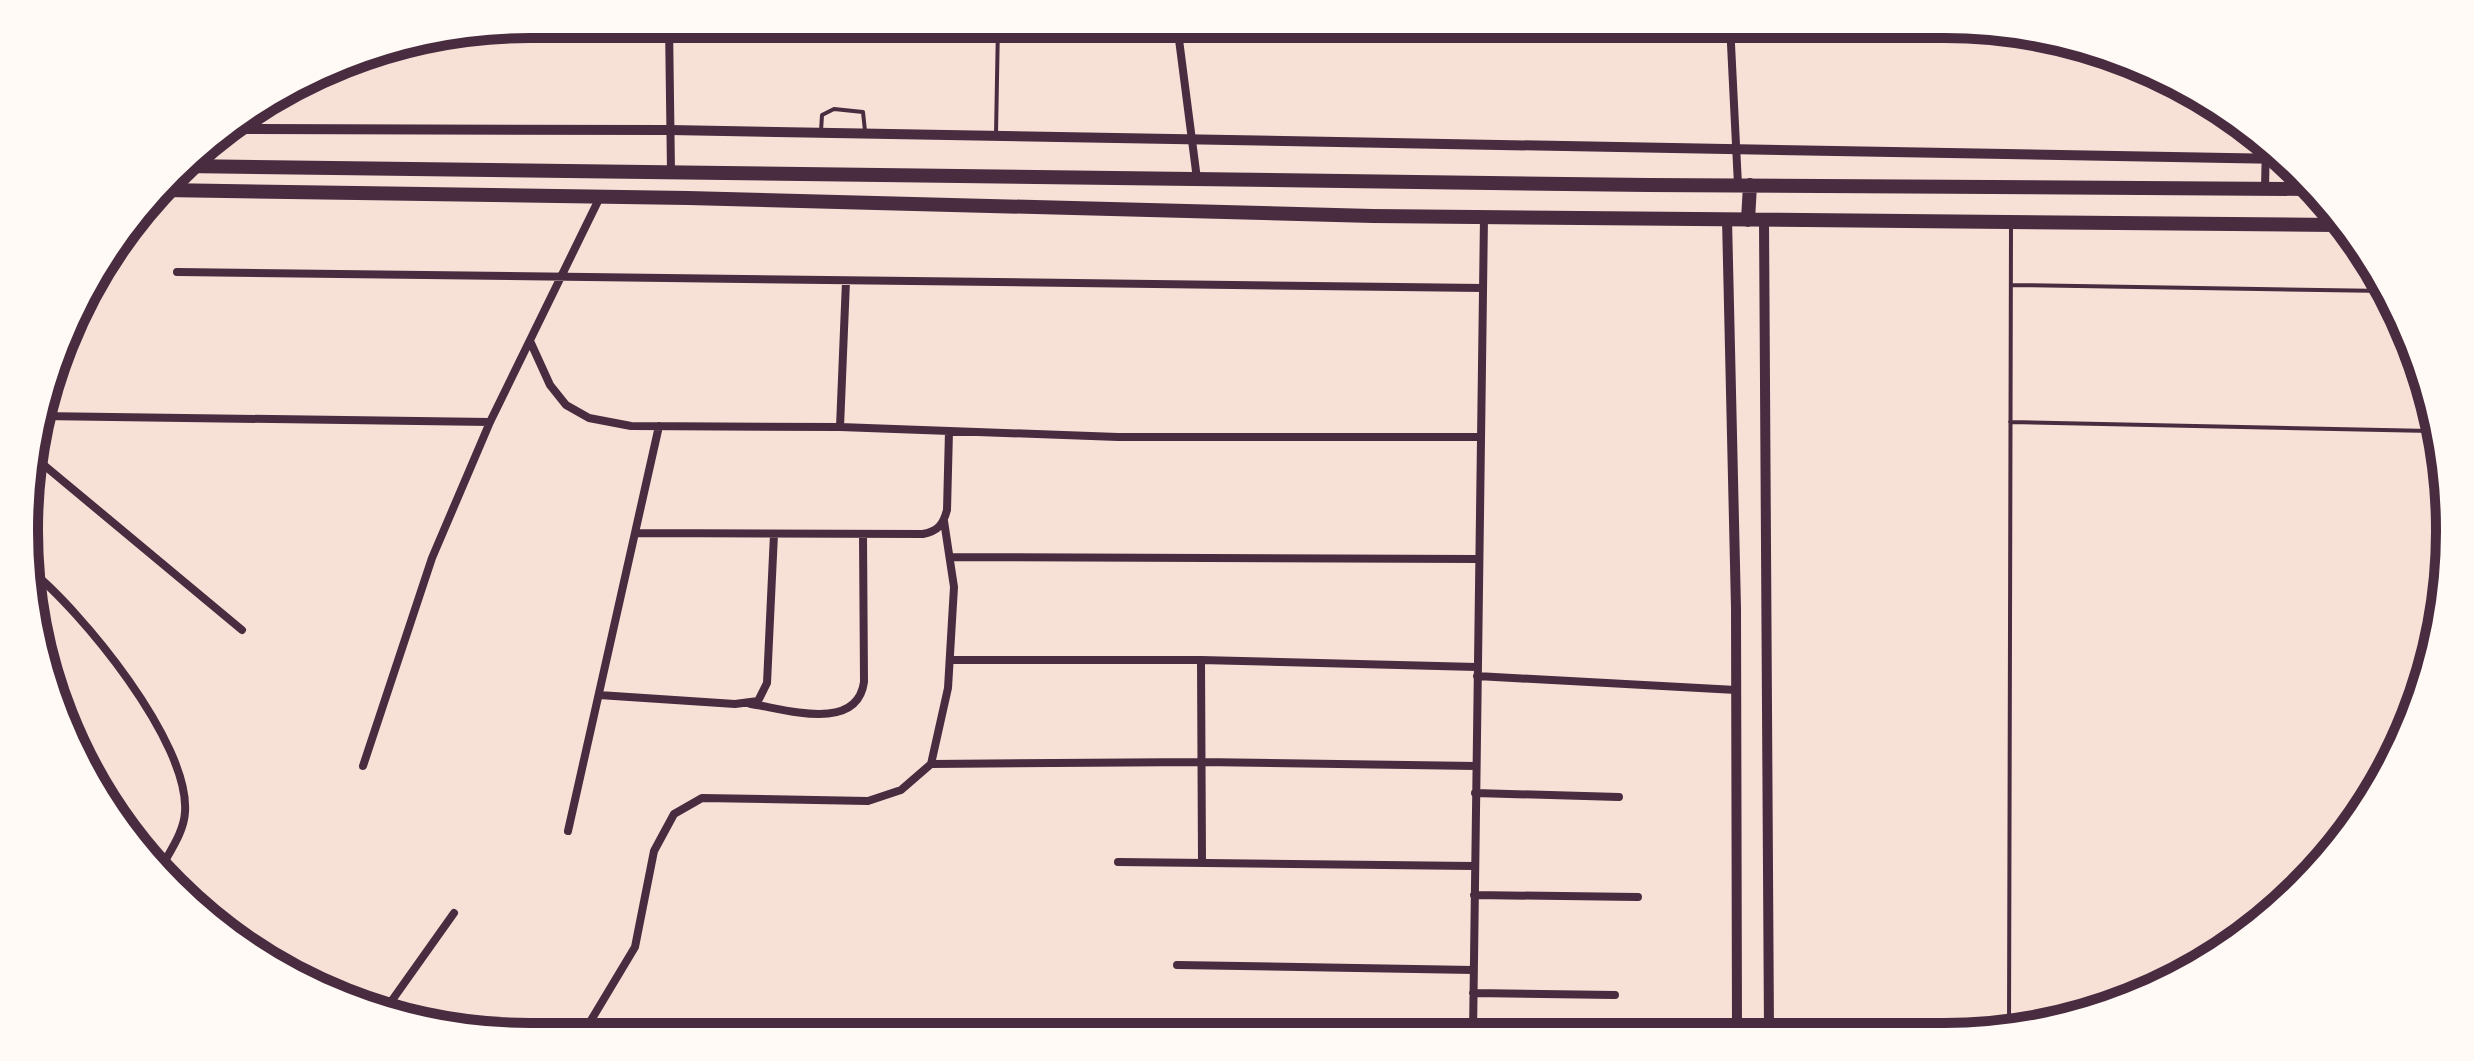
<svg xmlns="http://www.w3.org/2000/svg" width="2474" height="1061" viewBox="0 0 2474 1061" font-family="Lato,sans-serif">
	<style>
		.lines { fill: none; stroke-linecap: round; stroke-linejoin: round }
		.service { stroke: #4a2c40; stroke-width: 4 }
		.minor { stroke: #4a2c40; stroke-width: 8 }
		.tertiary { stroke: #4a2c40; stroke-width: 10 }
		.primary { stroke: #4a2c40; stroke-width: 14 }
		.rim { fill: none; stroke: #4a2c40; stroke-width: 10 }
	</style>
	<rect width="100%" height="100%" fill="#f7e1d7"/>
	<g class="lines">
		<path class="service" d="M821,131L822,115L834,109L863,112L865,131
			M996,134L998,24
			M2011,285L2386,291
			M2010,422L2431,431
			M2009,1033L2011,225"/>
		<path class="minor" d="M669,24L671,172
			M1177,24L1197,179
			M1730,24L1738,185
			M1752,24L1977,29
			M1178,33L1731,35
			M2265,188L2266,143
			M177,272L1483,288
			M530,341L550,385L566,405L589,418L631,426L840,427L1118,437H1481
			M40,416L490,422
			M840,427L846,281
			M33,456L242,630
			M635,533L923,534C938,531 943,525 947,510L949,431
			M952,557L1479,559
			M29,569C81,610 190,743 185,812C184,832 170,851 161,868
			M950,660H1201L1477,667
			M1201,660L1202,863
			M1477,676L1736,690
			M599,695L735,704L758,701L767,683L774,534
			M751,704C785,709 857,733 864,682L863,535
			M931,764L1202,762L1476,766
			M363,766L432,558L490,422L600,197
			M1475,793L1619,797
			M568,831L659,426
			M1118,862L1474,866
			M1474,895L1638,897
			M1177,965L1473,970
			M1473,993L1615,995
			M383,1013L454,913
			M1473,1034L1484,217
			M581,1037L635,947L654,851L674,814L702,798L868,801L901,790L931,764L948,688L954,587L944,521"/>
		<path class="tertiary" d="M232,129L670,130L2284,159
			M1727,219L1736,608L1737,1033
			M1764,221L1769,1033"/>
		<path class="primary" d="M183,166L1648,185L2307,189
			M163,190L688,198L1373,216L2335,225
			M1748,220L1750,185"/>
	</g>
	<path d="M0 0H2474V1061H0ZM530 38H1944A492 492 0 0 1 2436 530V531A492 492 0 0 1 1944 1023H530A492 492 0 0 1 38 531V530A492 492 0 0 1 530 38Z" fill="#fffaf5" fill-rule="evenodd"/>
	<path class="rim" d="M530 38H1944A492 492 0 0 1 2436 530V531A492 492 0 0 1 1944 1023H530A492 492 0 0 1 38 531V530A492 492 0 0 1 530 38Z"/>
</svg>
